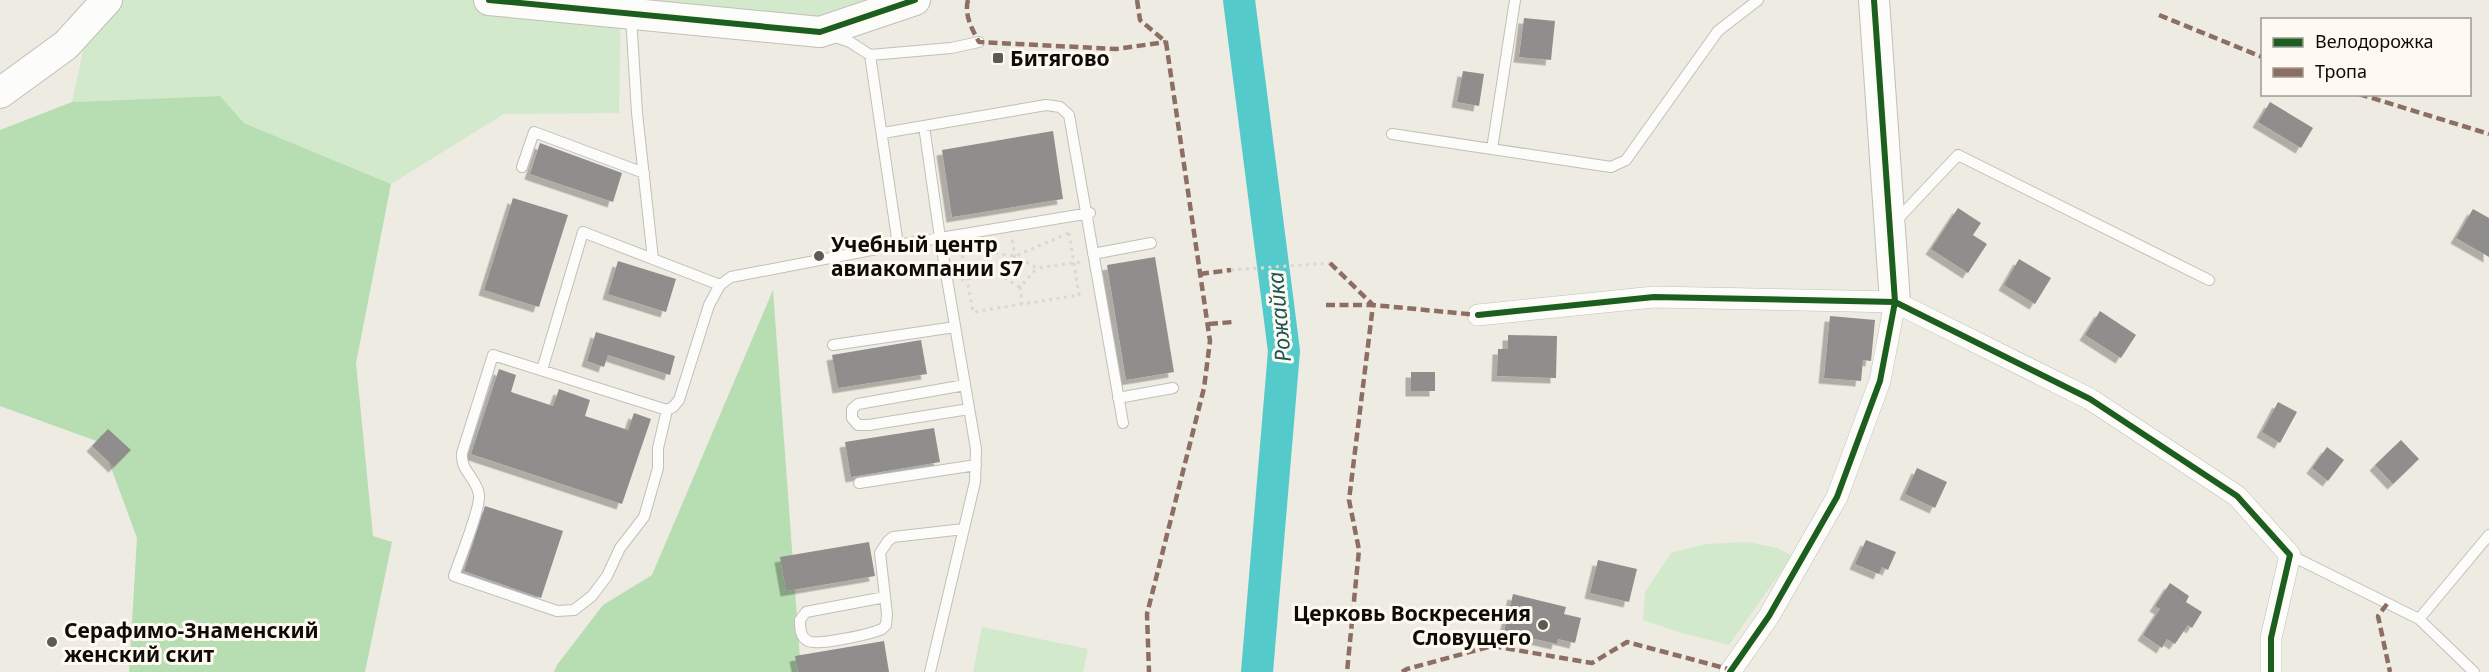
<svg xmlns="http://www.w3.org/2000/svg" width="2489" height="672" viewBox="0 0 2489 672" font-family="'Noto Sans',sans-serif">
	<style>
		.green { fill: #d2e9cc }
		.forest { fill: #b7ddb3 }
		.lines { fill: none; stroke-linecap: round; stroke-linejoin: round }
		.river { stroke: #54cbca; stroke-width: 32 }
		.building { fill: #8f8e8c; filter: url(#shadow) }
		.lane-casing { stroke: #c1bfb8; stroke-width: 12 }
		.street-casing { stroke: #c1bfb8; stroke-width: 22 }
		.secondary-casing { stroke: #c1bfb8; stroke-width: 32 }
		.path { stroke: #dad8d5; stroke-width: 3; stroke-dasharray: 3 4.5; stroke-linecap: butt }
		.lane { stroke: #fcfcfb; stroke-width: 10 }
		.street { stroke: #fcfcfb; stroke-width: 21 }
		.secondary { stroke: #fcfcfb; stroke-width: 30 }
		.quiet { stroke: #8d6e63; stroke-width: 4.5; stroke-dasharray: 9 4.5; stroke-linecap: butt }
		.cycleway-casing { stroke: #fefaf1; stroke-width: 10 }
		.cycleway { stroke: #1b5e20; stroke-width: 6 }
		.poi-dot { fill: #5d5a54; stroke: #fefaf1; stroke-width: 2 }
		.labels { text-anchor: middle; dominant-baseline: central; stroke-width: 6; stroke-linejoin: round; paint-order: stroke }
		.poi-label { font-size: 21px; font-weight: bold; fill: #0f0c07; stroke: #fefaf1; text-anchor: start }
		.water-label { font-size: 22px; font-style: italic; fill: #195557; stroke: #fefaf1 }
	</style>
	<defs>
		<filter id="shadow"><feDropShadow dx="-5.5" dy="5.5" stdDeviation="0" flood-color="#0004"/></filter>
	</defs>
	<rect width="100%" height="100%" fill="#eeebe2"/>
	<path class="green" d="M94,0H621L619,113L504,114L391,184L244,123L220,96L72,102Z
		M641,0H871L817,18Z
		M1748,542L1777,548L1792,556L1729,645L1678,632L1643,620L1645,592L1671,553L1706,544Z
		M982,627L1088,649L1083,672H973Z"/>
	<path class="forest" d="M220,96L244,123L391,184L356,363L373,536L392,542L365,672H129L137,538L102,443L0,406V130L72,102Z
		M773,290L801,672H554L557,665L603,605L652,575Z"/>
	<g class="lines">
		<path class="river" d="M1239,0L1284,351L1257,672"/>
	</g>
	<path class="building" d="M1524,18L1555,21L1551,60L1519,57Z
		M1463,71L1484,74L1479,106L1457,102Z
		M2270,102L2313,128L2301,148L2258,122Z
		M1053,131L1063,199L952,217L942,150Z
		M540,143L622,173L613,202L530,174Z
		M513,198L568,215L539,307L484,290Z
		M1958,208L1981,223L1973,235L1987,244L1968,273L1931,249Z
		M2473,209L2489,218V257L2456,238Z
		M1155,257L1174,372L1126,380L1107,265Z
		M2019,259L2051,278L2035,304L2004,285Z
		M618,261L676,279L666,312L608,294Z
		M2100,311L2136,335L2121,358L2085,335Z
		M1830,316L1875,320L1871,361L1863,360L1861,381L1824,378Z
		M596,332L675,356L670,375L608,355L604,367L587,361Z
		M1508,335L1557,336L1556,378L1497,376L1498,349H1508Z
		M921,340L927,374L838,388L832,355Z
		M499,369L516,375L511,392L553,406L559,389L590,400L585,416L628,430L634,413L651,419L622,504L471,454Z
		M1411,372H1435V391H1411Z
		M2278,402L2297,412L2280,443L2262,432Z
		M934,428L940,462L851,477L845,442Z
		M108,429L131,450L114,467L92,446Z
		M2401,440L2419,459L2393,484L2375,465Z
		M2327,447L2344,460L2328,481L2312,468Z
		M1917,468L1947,482L1935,508L1905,494Z
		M485,506L563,531L541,598L464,571Z
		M1866,540L1896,552L1888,570L1882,567L1879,574L1855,564Z
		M869,542L875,576L786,591L780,557Z
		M1598,560L1637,569L1629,602L1590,593Z
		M2170,583L2189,596L2186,602L2202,612L2192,628L2188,625L2175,644L2167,639L2162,648L2143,635L2160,609L2155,606Z
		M1513,594L1566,607L1564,614L1581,618L1575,643L1558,639L1557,644L1504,632Z
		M884,641L889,672H798L795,656Z"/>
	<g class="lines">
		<defs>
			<path id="lane" d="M631,17L637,113L653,259
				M832,36L850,42L870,55L951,48L979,42
				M924,126L940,238L976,449L975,482L970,503L930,672
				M883,133L1046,105L1060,107L1069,115L1123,423
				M1392,134L1611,167L1626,160L1718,31L1758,0
				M1492,149L1515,0
				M522,167L534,132L644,173
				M1894,223L1958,155L2209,280
				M898,245L1090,213
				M1093,254L1151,243
				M833,345L955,327
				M542,370L583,232L720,285
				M965,385L858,404L852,409V418L858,425H869L969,409
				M1118,398L1173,388
				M667,410L658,448V468L644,517L620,548L607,576L592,596L574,610L557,611L454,576C459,561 481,507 479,495C477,478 460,471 462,453L493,355L667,410L673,407L679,400L709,305L720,285L731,277L898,245L870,55
				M859,483L976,465
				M2290,555L2419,619L2474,672
				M885,597L806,612L800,620C800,628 800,637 808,641C818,646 871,634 882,629L886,625L887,614L880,553L888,541L893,537L964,529
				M2419,619L2489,535"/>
			<path id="street" d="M1478,315L1654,297L1895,302L2090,399L2237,496L2290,555L2271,638V672
				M1730,672L1769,616L1837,497L1880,381L1895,302"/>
			<path id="secondary" d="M489,0L820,32L915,0
				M1874,0L1895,302
				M0,93L66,45L107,0"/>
		</defs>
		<use href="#lane" class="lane-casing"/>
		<use href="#street" class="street-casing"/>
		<use href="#secondary" class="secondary-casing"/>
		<path class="path" d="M1069,233L1079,295L973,312L961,248L1015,256Z
			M1012,240L1015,256
			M1231,270L1330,263
			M998,274L1020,287L1037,268
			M961,280L998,274L1015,256L1037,268L1080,262
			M1020,287L1022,304"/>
		<use href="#lane" class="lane"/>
		<use href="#street" class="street"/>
		<use href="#secondary" class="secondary"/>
		<path class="quiet" d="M968,0C964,15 972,29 979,42L1116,49L1166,42
			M1137,0L1140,20L1166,42L1210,341L1204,388L1147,614L1149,672
			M2159,15L2262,57
			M2359,94L2489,134
			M1330,263L1373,305L1478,315
			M1200,274L1231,270
			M1326,305H1373L1349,500L1359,550L1347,672
			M1209,324L1233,322
			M2387,604L2378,616L2390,672
			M1402,672L1407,669L1492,646L1592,663L1627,642L1732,670"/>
		<defs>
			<path id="cycleway" d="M489,0L820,32L915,0
				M1478,315L1654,297L1895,302L2090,399L2237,496L2290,555L2271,638V672
				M1730,672L1769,616L1837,497L1880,381L1895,302L1874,0"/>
		</defs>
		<use href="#cycleway" class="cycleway-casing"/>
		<use href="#cycleway" class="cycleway"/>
	</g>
	<g class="poi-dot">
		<rect x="992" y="52" width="12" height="12" rx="3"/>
		<circle cx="819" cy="256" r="6"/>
		<circle cx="1543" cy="625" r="6"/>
		<circle cx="52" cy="642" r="6"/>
	</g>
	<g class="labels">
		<g class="poi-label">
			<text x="1010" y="58">Битягово</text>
			<text x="831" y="244">Учебный центр<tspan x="831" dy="24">авиакомпании S7</tspan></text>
			<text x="1531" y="613" text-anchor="end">Церковь Воскресения<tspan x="1531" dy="24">Словущего</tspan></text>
			<text x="64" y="630">Серафимо-Знаменский<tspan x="64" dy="24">женский скит</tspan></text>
		</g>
		<g class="water-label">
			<text transform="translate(1278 317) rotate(-95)">Рожайка</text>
		</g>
	</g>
	<rect x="2261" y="18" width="210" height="78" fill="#fefaf1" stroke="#9e9b93" stroke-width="1.5"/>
	<rect x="2273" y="38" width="30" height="9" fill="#1b5e20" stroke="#9e9b93" stroke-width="1.5"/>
	<text x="2315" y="48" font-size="18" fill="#0f0c07">Велодорожка</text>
	<rect x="2273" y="68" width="30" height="9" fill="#8d6e63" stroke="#9e9b93" stroke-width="1.5"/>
	<text x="2315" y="78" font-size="18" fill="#0f0c07">Тропа</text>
</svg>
